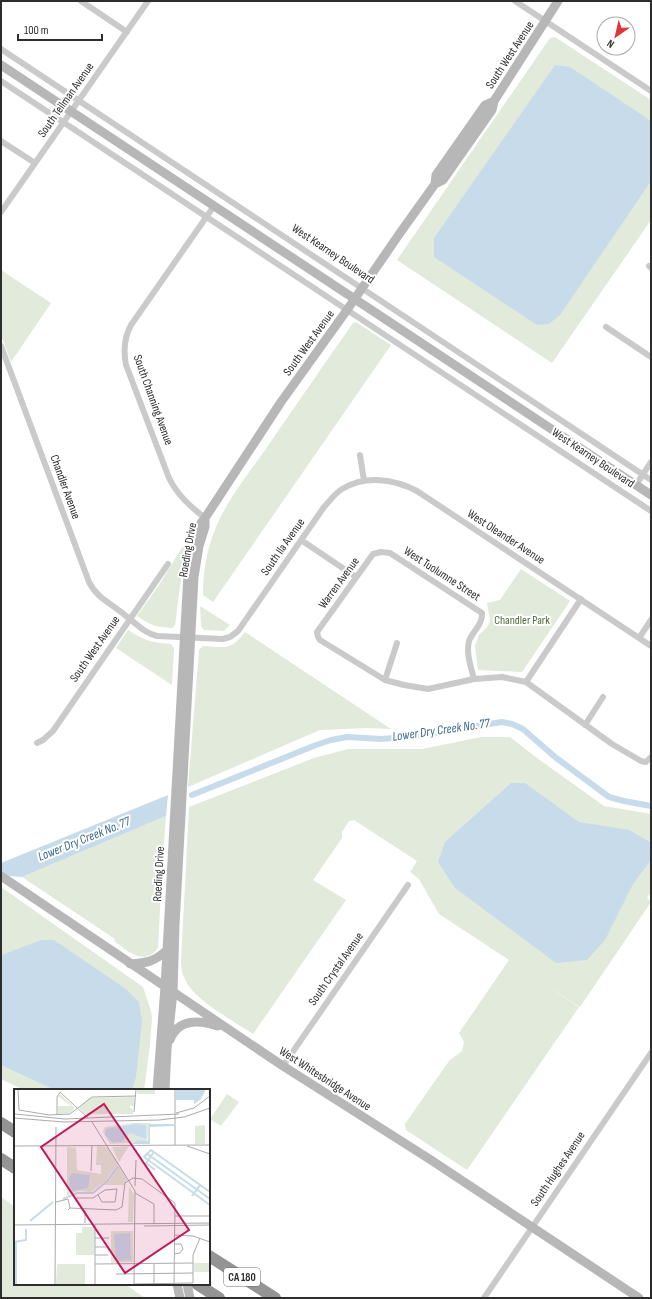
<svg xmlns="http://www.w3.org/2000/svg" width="652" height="1299" viewBox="0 0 652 1299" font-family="'Sofia Sans Condensed',sans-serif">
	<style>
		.green { fill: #e2eadb }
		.water { fill: #c7dbea }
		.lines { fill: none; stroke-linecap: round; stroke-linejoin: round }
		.canal { stroke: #c7dbea; stroke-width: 6 }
		.street { stroke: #cacaca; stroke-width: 6 }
		.secondary { stroke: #b7b7b7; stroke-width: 9 }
		.highway { stroke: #949494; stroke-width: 12 }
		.labels { text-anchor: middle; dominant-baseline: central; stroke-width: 4; stroke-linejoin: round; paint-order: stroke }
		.shield { fill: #fff; stroke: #6c6c6c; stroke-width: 1 }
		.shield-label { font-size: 11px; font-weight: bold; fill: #2d2d2d }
		.street-label { font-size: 12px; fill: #2d2d2d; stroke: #fff }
		.park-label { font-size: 12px; fill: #4e673c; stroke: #fff }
		.water-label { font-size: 13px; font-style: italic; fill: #3e6a8c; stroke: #fff }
		.inset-river { fill: none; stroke: #c7dbea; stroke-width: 2 }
		.inset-road { fill: none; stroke: #ababab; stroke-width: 1 }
		.view { fill: #c2185b; fill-opacity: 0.15; stroke: #c2185b; stroke-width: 2 }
		.inset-edge { fill: none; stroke: #2d2d2d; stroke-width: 2 }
	</style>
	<rect width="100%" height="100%" fill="#fff"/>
	<path class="green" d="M555,37L651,100V220L552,363L397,260L550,38Z
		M1,270L51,303L11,362L1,335Z
		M356,322L391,345L213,602L203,595C203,571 207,549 216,527C227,500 247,476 263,453C293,409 323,366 353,323Z
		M186,541L175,625L172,628C156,627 150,625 137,616L159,585Z
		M521,569L570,601L522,672L478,670L475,646L479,635L488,626L490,620L487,603L500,600Z
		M200,606L230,625L224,631L204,630L201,626Z
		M128,630C144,640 152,643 171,644L174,648L172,685L116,648Z
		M245,632L391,729L367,728L320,730L188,787L199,650L203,646C225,647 231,651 245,632Z
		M481,737H510L537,758L604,806L651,814V892L647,898L651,902L580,1007L540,981L579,1007L467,1170L406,1130L405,1124L449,1061L462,1051L464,1042L459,1033L509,960L439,914L419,879L410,872L417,861L354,820L349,821L342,832V838L313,880L346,900L253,1034C234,1021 193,1000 185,979C182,974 181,967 181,961L189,807L314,758L348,749H422Z
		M166,816L162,869L158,948C144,967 128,951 114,941L115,939L22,877Z
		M1,887L143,987L151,1011L152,1018L150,1045L144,1090H24L1,1079Z
		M227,1094L239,1102L221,1126L210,1119Z
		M1,1197L15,1207V1284H125L145,1298H1Z"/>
	<path class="water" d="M555,65L570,67L651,121V181L560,315L549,324L537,325L434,257V238Z
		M511,783H525L579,822L629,830L650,842L651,860L633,884L605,940L587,960L556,963L455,888L438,862L445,842Z
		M168,795L166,816L22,877L9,876L1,871V863Z
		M42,940H54L126,989L139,1002L142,1021L136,1077L132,1090H55L1,1065V955Z"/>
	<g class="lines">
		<path class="canal" d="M192,795L316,745L331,740L347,737L381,739L408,737L502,722L512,724L523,729L555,757L609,797L624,801L651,806"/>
		<path class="street" d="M81,1L127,32
			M515,1L651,91
			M1,49L651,480
			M1,81L651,511
			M1,141L35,163
			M1,212L148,1
			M649,266L651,268
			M606,327L651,357
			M1,346L89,582C97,599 113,604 126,616C137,624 144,633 157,636L223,639L230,637L238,631L324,507C329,502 335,493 342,489C366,475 394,479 417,491L651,646
			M360,455L364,481
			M636,485L651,462
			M205,518C190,506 178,496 169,478L126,365C123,350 124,338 131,325L214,206
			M301,540L356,577
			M639,638L651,620
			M474,679C471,667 466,654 469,641C473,631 483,624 482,613L390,553L381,552L373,554L317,632L318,637L320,640L385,680L404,685L428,689L474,679L502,677L526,682L612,744L641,761L646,762L651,757
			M385,680L397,643
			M526,682L581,599
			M585,725L603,697
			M37,743L43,740L53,731L168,564
			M283,1066L408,885
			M484,1298L651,1053"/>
		<path class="secondary" d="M1,65L651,495
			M435,184L436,175L485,105L494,101
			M1,876L283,1066L431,1160L639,1298
			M130,964C147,963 154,962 167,950
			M170,1040C178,1018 200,1020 218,1026
			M157,1090L165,987L188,574C190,555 192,532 205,518L281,402L347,310L400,233L435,184L443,180L492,110L494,101L558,1
			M165,1090L167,1049L173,992L175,925L194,577L199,546L205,527V518
			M177,1284L180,1298
			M187,1284L190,1298"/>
		<path class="highway" d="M1,1123L15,1132
			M1,1159L15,1168
			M209,1256L275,1298
			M197,1284L219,1298"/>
	</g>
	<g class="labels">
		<rect class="shield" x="224" y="1268" width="36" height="18" rx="3"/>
		<g class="shield-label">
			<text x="242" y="1277">CA 180</text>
		</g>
		<g class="street-label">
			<text transform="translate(510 55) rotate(-57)">South West Avenue</text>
			<text transform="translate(66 100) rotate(-55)">South Teilman Avenue</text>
			<text transform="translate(333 254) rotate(34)">West Kearney Boulevard</text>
			<text transform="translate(309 343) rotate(-54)">South West Avenue</text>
			<text transform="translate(153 400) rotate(70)">South Channing Avenue</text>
			<text transform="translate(593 458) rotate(34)">West Kearney Boulevard</text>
			<text transform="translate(65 487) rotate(70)">Chandler Avenue</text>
			<text transform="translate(506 537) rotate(33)">West Oleander Avenue</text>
			<text transform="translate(283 547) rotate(-55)">South Ila Avenue</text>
			<text transform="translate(188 550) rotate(-80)">Roeding Drive</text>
			<text transform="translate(442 574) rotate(33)">West Tuolumne Street</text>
			<text transform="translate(339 583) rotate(-54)">Warren Avenue</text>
			<text transform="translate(95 649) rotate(-55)">South West Avenue</text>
			<text transform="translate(159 874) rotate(-87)">Roeding Drive</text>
			<text transform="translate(336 969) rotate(-55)">South Crystal Avenue</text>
			<text transform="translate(325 1079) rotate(33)">West Whitesbridge Avenue</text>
			<text transform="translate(558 1169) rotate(-56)">South Hughes Avenue</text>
		</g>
		<g class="park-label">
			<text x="522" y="620">Chandler Park</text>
		</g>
		<g class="water-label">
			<text transform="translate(441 730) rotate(-8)">Lower Dry Creek No. 77</text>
			<text transform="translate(84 839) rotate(-22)">Lower Dry Creek No. 77</text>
		</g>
	</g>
	<g transform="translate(14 1089)">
		<rect width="196" height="196" fill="#fff"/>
		<path d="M123,0H141V5H123ZM46,5L61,19L56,24L44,25V17H57L44,7ZM120,8L121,17H115L119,21V25H71L65,19L75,9ZM119,34H136L133,53L96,55L89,43L91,38ZM191,36V55H181V37ZM83,57L93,58L104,75L92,91L77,103L63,102L53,107V101H48L53,99V58L62,59L63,81L87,85V76H82ZM115,57L105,73L98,58ZM105,77L113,91L110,96H89L96,91ZM115,97L120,106L119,133H114ZM68,138H81L80,166H62V144H68ZM97,142H119V173L97,174ZM180,174H196V183H180ZM43,175H71V195H42Z" fill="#e2eadb"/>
		<path d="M162,0H191V2L187,10L180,15V11H162ZM121,35L132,36V50L116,44L108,53H98L91,46L92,40ZM135,35H160V37L136,38V55H117L124,51L134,52ZM58,84L76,86L74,99L57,102L55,89ZM116,144L117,171L102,172L100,145ZM0,153H3V196H0Z" fill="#c7dbea"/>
		<path class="inset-river" d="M140,63L132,74L141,81M132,64L196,110M196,103L137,61L130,68L196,116M178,107L186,96M49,110L63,104H79L94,91L104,77M16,132L39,113M0,153L12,151V140"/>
		<path class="inset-road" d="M4,0L5,21L35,26L56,25L78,8L122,7M161,0V56M46,3L74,29M120,23L122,0M162,24L180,19L196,7M1,25L51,30L165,25M43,26V8L46,3M0,29L50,33L145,31L170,28L196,19M78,33L121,102L120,196M0,57L196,56M173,57L196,65M77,82L78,56M121,97L122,71M121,104L140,115V135M42,113L54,110L56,119L54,121M62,113L63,109H79L91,101L103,100L101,113H88L84,106M108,118L111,94L119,89L128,90L161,114L160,196M56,119L102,121L108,118M161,127H196M71,134V121M0,136L196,134M130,137L196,136M160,146L179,147L196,153M81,149H95M81,158H94M160,165L166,164L169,160L167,155H160M81,166H94M81,175L179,174M102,185L179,184M120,195L179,194V166L186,149M140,195V175M41,196L42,38M81,196V136"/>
		<path class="view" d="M90,15L175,141L111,184L27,58Z"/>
		<rect width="196" height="196" class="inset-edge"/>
	</g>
	<rect width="652" height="1299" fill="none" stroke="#2d2d2d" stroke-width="4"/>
	<g transform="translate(616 36) rotate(214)"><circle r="19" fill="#ffffff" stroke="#ababab"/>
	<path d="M0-3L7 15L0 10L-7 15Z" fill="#df3439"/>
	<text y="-6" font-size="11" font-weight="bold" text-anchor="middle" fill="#2d2d2d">N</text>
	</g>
	<path d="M18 34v6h84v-6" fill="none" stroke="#2d2d2d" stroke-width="2"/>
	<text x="24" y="34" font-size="12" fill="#2d2d2d" stroke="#ffffff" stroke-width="3" paint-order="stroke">100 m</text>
</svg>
